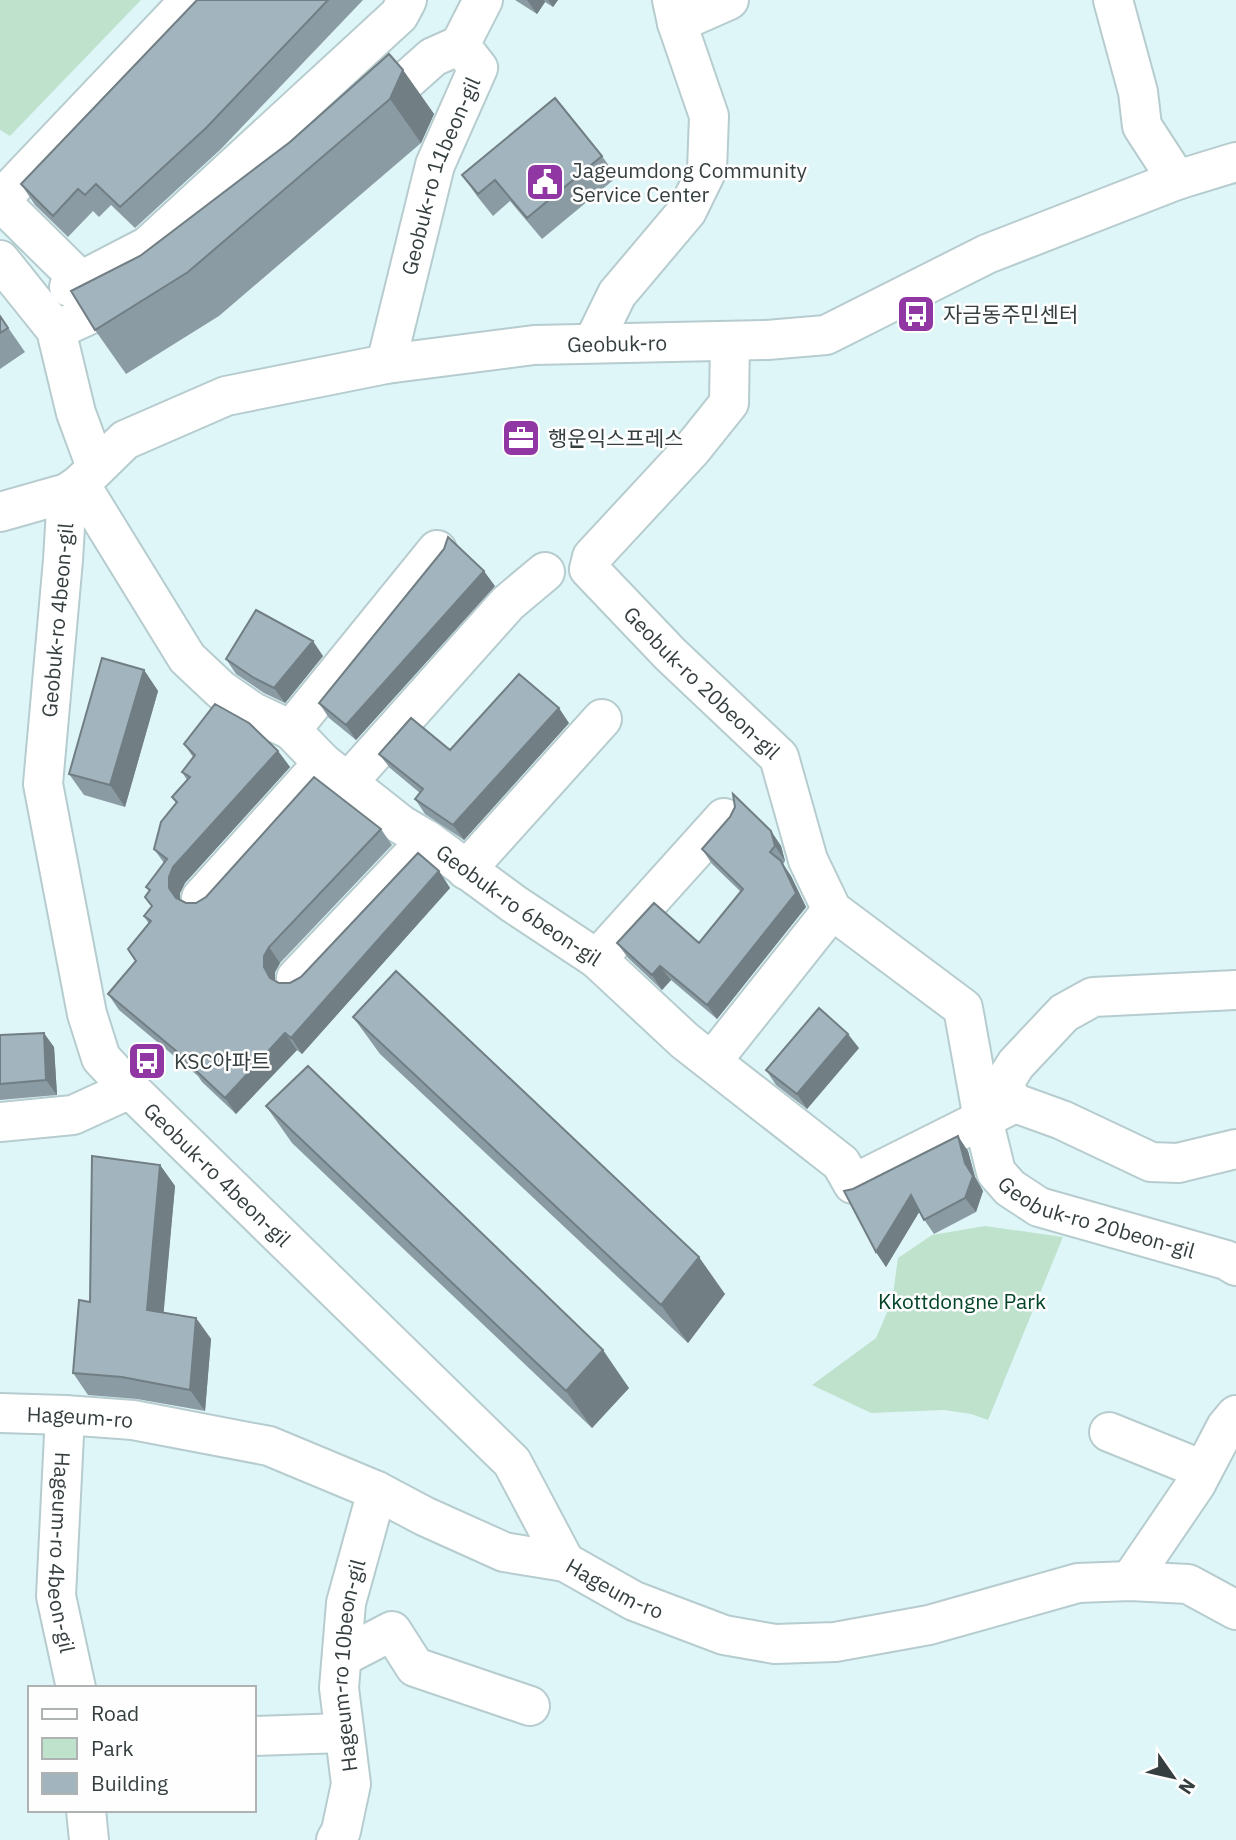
<svg xmlns="http://www.w3.org/2000/svg" width="1236" height="1840" viewBox="0 0 1236 1840" font-family="'IBM Plex Sans','Noto Sans KR',sans-serif">
	<style>
		.green { fill: #bfe2cd }
		.lines { fill: none; stroke-linecap: round; stroke-linejoin: round }
		.minor-casing { stroke: #b6ccce; stroke-width: 42 }
		.minor { stroke: #fff; stroke-width: 38 }
		.wall { fill: #8b9ba3 }
		.shaded-wall { fill: #717e84 }
		.building { fill: #a2b4bd; stroke: #717e84; stroke-width: 2 }
		.labels { text-anchor: middle; dominant-baseline: central; stroke-width: 5; stroke-linejoin: round; paint-order: stroke }
		.poi-label { font-size: 21px; fill: #363f40; stroke: #fefefe; text-anchor: start }
		.street-label { font-size: 21px; fill: #363f40; stroke: #fefefe }
		.park-label { font-size: 21px; fill: #024428; stroke: #fefefe }
	</style>
	<rect width="100%" height="100%" fill="#dff6f8"/>
	<path class="green" d="M0,0H141L10,136L0,130Z
		M985,1226L1063,1237L988,1420L971,1414L944,1410L871,1413L812,1385L876,1338L892,1301L898,1258L932,1235Z"/>
	<g class="lines">
		<defs>
			<g id="minor">
				<path d="M1113,0L1138,92L1142,126L1177,180"/>
				<path d="M677,23L729,0"/>
				<path d="M369,114L433,57L460,45"/>
				<path d="M0,260L56,330L76,413L96,467"/>
				<path d="M81,281L6,207L3,197L190,0"/>
				<path d="M69,287L148,246L399,15L407,0"/>
				<path d="M56,330L133,295"/>
				<path id="s1" d="M730,341L729,403L693,448L592,557L589,569L670,654L779,757L808,860L832,910L963,1008L983,1119L996,1172L1010,1188L1039,1207L1226,1260L1236,1266"/>
				<path d="M593,343L617,294L687,211L707,170L709,116L677,23L672,0"/>
				<path id="s2" d="M386,364L435,165L478,68L460,45L483,0"/>
				<path id="s3" d="M80,484L187,658L221,690L253,712L291,730L323,763L400,824L427,840L514,904L597,959L685,1041L841,1163L853,1184L1015,1103"/>
				<path id="s4" d="M67,493L63,560L43,784L87,1014L101,1058L130,1089L512,1462L565,1562"/>
				<path id="s5" d="M0,512L67,493L80,484L125,440L226,396L386,364L534,345L767,340L826,335L987,254L1177,180L1236,162"/>
				<path d="M291,730L437,550"/>
				<path d="M348,782L508,603L545,572"/>
				<path d="M466,870L602,719"/>
				<path d="M201,898L323,763"/>
				<path d="M597,959L724,818"/>
				<path d="M296,978L427,840"/>
				<path d="M1236,990L1093,997L1064,1013L1016,1064L1002,1086L1015,1103L1062,1120L1151,1162L1178,1163L1236,1149"/>
				<path d="M712,1061L832,910"/>
				<path d="M0,1122L73,1115L130,1089"/>
				<path id="s6" d="M0,1413L65,1415L133,1420L269,1446L377,1491L424,1516L504,1552L565,1562L634,1601L724,1635L775,1644L835,1642L929,1625L1078,1583L1130,1581L1188,1584L1236,1610"/>
				<path id="s7" d="M65,1415L56,1596L76,1688"/>
				<path d="M1109,1432L1203,1470"/>
				<path d="M1130,1581L1196,1484L1226,1427L1236,1415"/>
				<path d="M342,1657L392,1631L415,1667L530,1706"/>
				<path d="M254,1736L343,1733"/>
				<path d="M86,1810L89,1840"/>
				<path id="s8" d="M336,1840L341,1831L351,1784L339,1688L346,1603L377,1491"/>
			</g>
		</defs>
		<use href="#minor" class="minor-casing"/>
		<use href="#minor" class="minor"/>
	</g>
	<path class="wall" d="M197,0H363L221,149L135,228L111,205L99,217L93,211L68,237L35,205L21,184Z
		M515,0H558L553,7L545,2L537,14Z
		M403,70L434,114L421,143L219,316L126,374L95,330L140,256Z
		M602,156L617,177L542,239L510,201L493,216L477,196L462,175Z
		M0,316L25,352L0,369Z
		M495,586L356,740L329,718L319,703Z
		M323,656L285,703L264,693L236,674L226,659Z
		M144,670L158,691L125,807L84,795L69,774Z
		M569,723L464,840L425,814L415,799L420,793L390,768L379,754L450,750Z
		M184,744L278,751L290,767L185,883L180,893V901L186,903H196L381,829L392,845L280,963L275,972V981L279,983H290L301,977L439,871L450,888L302,1054L297,1050L236,1114L202,1082L198,1076L119,1010L108,994L136,961L149,924L144,916L152,907L145,897L149,891L146,887L164,863L154,849L176,803L172,797L187,780L182,772L193,757Z
		M730,817L771,831L781,846L785,861L783,864L791,876L806,907L717,1019L671,980L662,990L628,958L617,943H699L741,892L712,864L702,849Z
		M353,1017L725,1294L688,1343L380,1054Z
		M0,1035L54,1047L57,1095L0,1100Z
		M859,1048L807,1109L776,1085L766,1070Z
		M266,1106L629,1388L592,1428L292,1143Z
		M968,1151L975,1177L983,1191L976,1212L934,1234L919,1212L886,1267L876,1252L853,1189Z
		M160,1165L175,1186L163,1313L196,1318L211,1339L205,1411L137,1399L88,1395L73,1373L90,1302Z"/>
	<path class="shaded-wall" d="M527,0H544L545,2L537,14Z
		M548,0H558L553,7Z
		M403,70L434,114L421,143L390,99Z
		M484,571L495,586L356,740L346,725Z
		M313,641L323,656L285,703L274,688Z
		M144,670L158,691L125,807L110,785Z
		M559,708L569,723L464,840L453,825Z
		M278,751L290,767L185,883L180,893V904L169,888V877L173,867Z
		M771,831L781,846L785,861L775,846Z
		M781,861L791,876L806,907L717,1019L707,1005Z
		M439,871L450,888L302,1054L291,1038Z
		M269,947L280,963L275,972V984L281,994L264,967V956Z
		M660,966L671,980L662,990L652,975Z
		M44,1033L54,1047L57,1095L46,1080Z
		M285,1033L297,1050L236,1114L225,1098Z
		M848,1034L859,1048L807,1109L797,1094Z
		M958,1136L968,1151L975,1177L983,1191L976,1212L965,1198Z
		M160,1165L175,1186L162,1331L147,1310Z
		M911,1195L921,1209L886,1267L876,1252Z
		M699,1257L725,1294L688,1343L661,1305Z
		M196,1318L211,1339L205,1411L190,1390Z
		M603,1350L629,1388L592,1428L566,1391Z"/>
	<path class="building" d="M197,0H328L206,128L120,207L96,184L85,195L78,189L53,216L21,184Z
		M389,54L403,70L390,99L188,272L95,330L71,291L140,256L290,142Z
		M555,98L602,156L527,218L495,180L478,194L462,175Z
		M0,316L8,328L0,333Z
		M448,537L484,571L346,725L319,703L444,549Z
		M256,610L313,641L274,688L254,678L226,659Z
		M102,658L144,670L110,785L69,774Z
		M519,674L559,708L453,825L415,799L423,789L379,754L411,718L450,750Z
		M215,704L249,723L278,751L173,867L169,877V888L176,898L186,903H196L206,897L314,777L381,829L269,947L264,956V967L270,978L279,983H290L301,977L418,853L439,871L291,1038L285,1033L225,1098L191,1066L193,1065L108,994L136,961L128,949L151,921L144,916L152,906L145,897L150,890L146,887L167,859L154,849L161,822L177,802L172,797L190,777L182,772L195,755L184,744Z
		M733,794L771,831L775,846L770,852L781,861L796,893L707,1005L660,966L652,975L617,943L654,903L699,943L743,889L702,849L730,817L735,807Z
		M396,971L699,1257L661,1305L353,1017Z
		M819,1008L848,1034L797,1094L766,1070Z
		M44,1033L46,1080L0,1084V1035Z
		M308,1066L603,1350L566,1391L266,1106Z
		M958,1136L965,1163L973,1176L965,1198L924,1220L911,1195L876,1252L844,1191L853,1189Z
		M92,1156L160,1165L147,1310L196,1318L190,1390L122,1377L73,1373L79,1300L90,1302Z"/>
	<defs>
		<symbol id="civic-square" viewBox="-11 -11 22 22"><rect x="-9" y="-9" width="18" height="18" rx="4" fill="#9037a3" stroke="#fefefe"/><path d="M-.6-6.5H3V-4.5H.6V-3L4-1V1h2V6H-6V1h2V-1L-.6-3ZM-1.2 2.5V6h2.4V2.5Z" fill="#fff"/></symbol>
		<symbol id="bus-square" viewBox="-11 -11 22 22"><rect x="-9" y="-9" width="18" height="18" rx="4" fill="#9037a3" stroke="#fefefe"/><path d="M-5-6H5V4H4V6H2V4H-2V6H-4V4H-5ZM-3.5-4V0h7V-4ZM-3.5 1.2v1.5H-2V1.2ZM2 1.2v1.5H3.5V1.2Z" fill="#fff"/></symbol>
		<symbol id="office-square" viewBox="-11 -11 22 22"><rect x="-9" y="-9" width="18" height="18" rx="4" fill="#9037a3" stroke="#fefefe"/><path d="M-6-3h4V-5.5h4V-3h4V5H-6ZM-1-4.5V-3h2v-1.5ZM-6 0V1H6V0Z" fill="#fff"/></symbol>
	</defs>
	<g fill-rule="evenodd">
		<use href="#civic-square" x="523" y="160" width="44" height="44"/>
		<use href="#bus-square" x="894" y="292" width="44" height="44"/>
		<use href="#office-square" x="499" y="416" width="44" height="44"/>
		<use href="#bus-square" x="125" y="1039" width="44" height="44"/>
	</g>
	<g class="labels">
		<g class="poi-label">
			<text x="572" y="170">Jageumdong Community<tspan x="572" dy="24">Service Center</tspan></text>
			<text x="943" y="314">자금동주민센터</text>
			<text x="548" y="438">행운익스프레스</text>
			<text x="174" y="1061">KSC아파트</text>
		</g>
		<g class="street-label">
			<text stroke="none"><textPath href="#s2" startOffset="196">Geobuk-ro 11beon-gil</textPath></text>
			<text stroke="none"><textPath href="#s5" startOffset="654">Geobuk-ro</textPath></text>
			<text transform="translate(57 620) rotate(-85)">Geobuk-ro 4beon-gil</text>
			<text stroke="none"><textPath href="#s1" startOffset="441">Geobuk-ro 20beon-gil</textPath></text>
			<text stroke="none"><textPath href="#s3" startOffset="620">Geobuk-ro 6beon-gil</textPath></text>
			<text stroke="none"><textPath href="#s4" startOffset="737">Geobuk-ro 4beon-gil</textPath></text>
			<text stroke="none"><textPath href="#s1" startOffset="1155">Geobuk-ro 20beon-gil</textPath></text>
			<text stroke="none"><textPath href="#s6" startOffset="80">Hageum-ro</textPath></text>
			<text stroke="none"><textPath href="#s7" startOffset="138">Hageum-ro 4beon-gil</textPath></text>
			<text stroke="none"><textPath href="#s6" startOffset="648">Hageum-ro</textPath></text>
			<text stroke="none"><textPath href="#s8" startOffset="178">Hageum-ro 10beon-gil</textPath></text>
		</g>
		<g class="park-label">
			<text x="962" y="1301">Kkottdongne Park</text>
		</g>
	</g>
	<rect x="28" y="1686" width="228" height="126" fill="#fefefe" stroke="#aeb2b2" stroke-width="2"/>
	<rect x="42" y="1709" width="35" height="10" fill="#ffffff" stroke="#aeb2b2" stroke-width="2"/>
	<text x="91" y="1721" font-size="21" fill="#363f40">Road</text>
	<rect x="42" y="1738" width="35" height="21" fill="#bfe2cd" stroke="#aeb2b2" stroke-width="2"/>
	<text x="91" y="1756" font-size="21" fill="#363f40">Park</text>
	<rect x="42" y="1773" width="35" height="21" fill="#a2b4bd" stroke="#aeb2b2" stroke-width="2"/>
	<text x="91" y="1791" font-size="21" fill="#363f40">Building</text>
	<g transform="translate(1173 1777) rotate(124)" stroke="#fefefe" stroke-width="5" paint-order="stroke">
	<path d="M0-5L12 26L0 18L-12 26Z" fill="#363f40"/>
	<text y="-10" font-size="19" font-weight="bold" text-anchor="middle" fill="#363f40">N</text>
	</g>
</svg>
